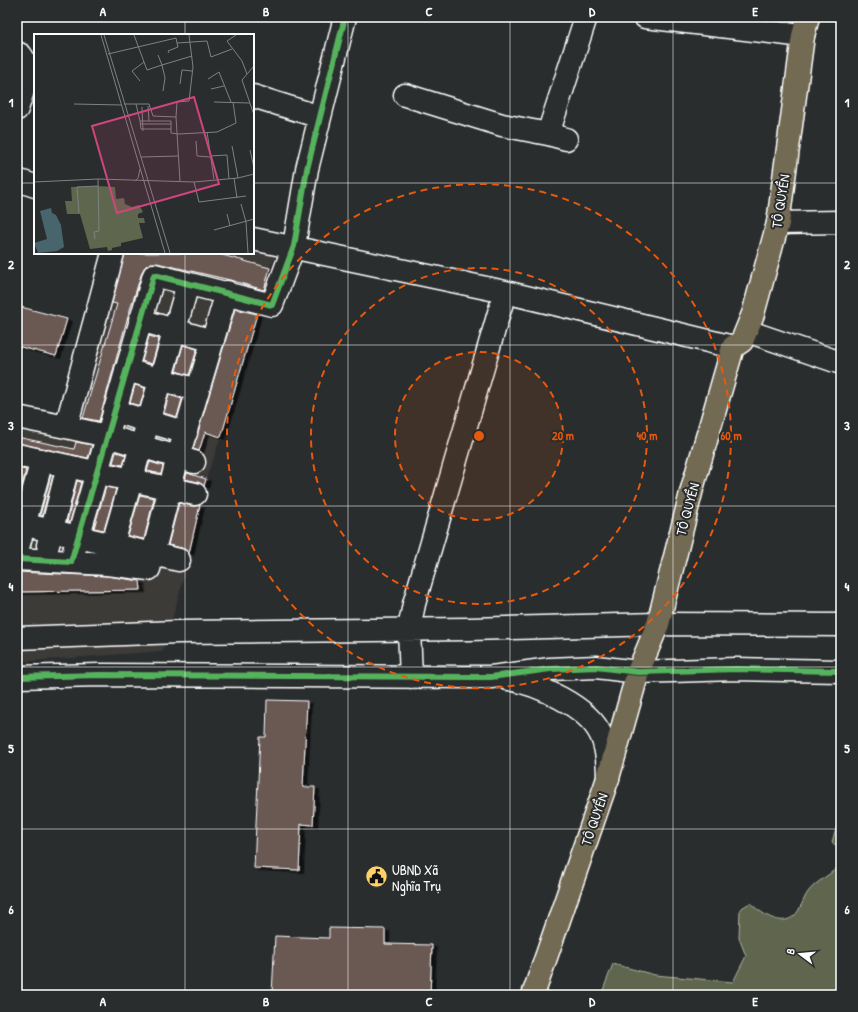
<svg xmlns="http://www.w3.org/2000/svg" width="858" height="1012" viewBox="0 0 858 1012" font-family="'Patrick Hand',sans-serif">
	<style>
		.built { fill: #3d3a39 }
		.green { fill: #5e664d; stroke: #aeb2a6 }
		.building { fill: #6a5952; stroke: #fff; filter: url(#shadow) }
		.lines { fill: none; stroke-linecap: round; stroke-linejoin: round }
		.minor-casing { stroke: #fff; stroke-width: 25 }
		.major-casing { stroke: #fff; stroke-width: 25 }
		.minor { stroke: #2a2d2e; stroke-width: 22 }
		.major { stroke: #736b52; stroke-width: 22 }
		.cycleway-casing { stroke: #2a2d2e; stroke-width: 8 }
		.cycleway { stroke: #56b35d; stroke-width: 6 }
		.grid { fill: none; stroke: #fff; stroke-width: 1; stroke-opacity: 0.55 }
		.ring { fill: none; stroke: #e8590c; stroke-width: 2; stroke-dasharray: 7 5 }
		.labels { text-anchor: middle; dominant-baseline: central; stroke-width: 4; stroke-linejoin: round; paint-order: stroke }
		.street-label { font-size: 14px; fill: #fff; stroke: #2a2d2e }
		.poi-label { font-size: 14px; fill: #fff; stroke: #2a2d2e; text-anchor: start }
		.inset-road { fill: none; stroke: #7f8182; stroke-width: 1 }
		.view { fill: #ce467c; fill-opacity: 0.15; stroke: #ce467c; stroke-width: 2 }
		.inset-edge { fill: none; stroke: #fff; stroke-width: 2 }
		.centre { fill: #e8590c; stroke: #2a2d2e; stroke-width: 2 }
		.ring-label { font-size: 12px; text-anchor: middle; font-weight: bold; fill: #e8590c; stroke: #2a2d2e; stroke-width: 4; stroke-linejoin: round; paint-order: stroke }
		.neatline { fill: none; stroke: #fff; stroke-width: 1.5 }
		.grid-label { font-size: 13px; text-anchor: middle; font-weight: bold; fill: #fff }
	</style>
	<defs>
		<filter id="shadow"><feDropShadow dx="4.5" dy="2.5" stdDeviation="0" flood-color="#0009"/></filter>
	</defs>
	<rect width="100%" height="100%" fill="#2a2d2e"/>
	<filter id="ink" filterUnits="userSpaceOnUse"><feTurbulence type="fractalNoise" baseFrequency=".025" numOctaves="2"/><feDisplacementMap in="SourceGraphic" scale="8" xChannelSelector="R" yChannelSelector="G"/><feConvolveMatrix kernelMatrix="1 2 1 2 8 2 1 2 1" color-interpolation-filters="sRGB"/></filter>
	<g filter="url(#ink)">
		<path class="built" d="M253,239L280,245L270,268L221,437L206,479L184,577L163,651L17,662V417L66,427L113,253H253Z"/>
		<path class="green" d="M841,813V850L832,842Z
			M841,863V995H601L613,964L655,975L733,982L746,956L739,938L740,909L750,903C760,912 780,928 794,916C800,911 803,899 808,892C817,880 832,875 841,863Z"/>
		<path class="building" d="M125,253H215L270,268L264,290L230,280L157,263H151L146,266L142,272L128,316L99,421L83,418L117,304L112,303Z
			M17,306L67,319L56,356L17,346Z
			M235,309L257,314L221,437L205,432L199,451L193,449Z
			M149,336L159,339L152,364L142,361Z
			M183,345L197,349L189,375L176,371Z
			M135,385L145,388L140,406L130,403Z
			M169,395L182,399L177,417L164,413Z
			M17,437L74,449L76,442L92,445L88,458L17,443Z
			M116,452L126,455L123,465L113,463Z
			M150,462L163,466L161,474L147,471Z
			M17,468L26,470L17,504Z
			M187,473L206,479L204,486L198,482L185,479Z
			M51,475L53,476L42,516L40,515Z
			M77,481L81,482L70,522H67Z
			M106,487L116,489L104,530L94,528Z
			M140,495L154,498L144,539L128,536Z
			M179,503L192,506L200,505L189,553L182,548L168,545Z
			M17,572L106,576L140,581L141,590L17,592Z
			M267,700L307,701L303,787H315L313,825L301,824L299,870L254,868L260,737H266Z
			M329,928L385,929V944L432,945L430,995H272L275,936L329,938Z"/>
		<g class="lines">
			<defs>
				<path id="minor" d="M645,17L803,36
					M17,53L21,55L30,69L17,109
					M405,95L502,125L548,134L586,17
					M253,96L320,117
					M548,134L566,139
					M17,180L35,186
					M778,223L841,222
					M253,239L505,292L733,347
					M140,320L213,341
					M747,331L841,363
					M126,370L198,390
					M114,411L186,433
					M17,417L66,427L113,253
					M66,427L107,436L194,462
					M17,455L195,494
					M17,523L179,560
					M48,545L68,466
					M17,551L42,460
					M17,559L71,562L154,275L272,305L294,246L307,169L345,17
					M71,562L107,564L149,569L178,457L227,292
					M107,564L188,284
					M17,638L178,632L470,629L658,624L841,625
					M17,677L100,675L471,677H491L550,669L596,667L638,672L736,669L841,671
					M411,677L409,629L414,604L505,292
					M508,679C537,684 588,706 601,735C607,748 608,764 608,778"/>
				<path id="major" d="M533,995L608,778L638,672L658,624L692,489L733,347L742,341L753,314L778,223L803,36L808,17"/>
			</defs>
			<use href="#minor" class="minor-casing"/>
			<use href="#major" class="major-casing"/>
			<use href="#minor" class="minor"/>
			<use href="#major" class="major"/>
			<defs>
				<path id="cycleway" d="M17,559L71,562L154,275L272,305L294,246L307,169L345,17
					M17,677L100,675L471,677H491L550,669L596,667L638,672L736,669L841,671"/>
			</defs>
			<use href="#cycleway" class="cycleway-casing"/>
			<use href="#cycleway" class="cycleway"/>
		</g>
	</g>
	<path class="grid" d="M185,17V35M348,17V995M510,17V995M673,17V995M17,183H35M253,183H841M185,253V995M17,345H841M17,506H841M17,667H841M17,829H841"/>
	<circle cx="479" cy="436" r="84" fill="#e8590c" fill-opacity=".12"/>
	<g class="ring">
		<circle cx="479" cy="436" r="84"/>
		<circle cx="479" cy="436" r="168"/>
		<circle cx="479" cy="436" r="252"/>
	</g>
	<defs>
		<symbol id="civic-disc" viewBox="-11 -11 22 22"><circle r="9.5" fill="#ffd166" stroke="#2a2d2e"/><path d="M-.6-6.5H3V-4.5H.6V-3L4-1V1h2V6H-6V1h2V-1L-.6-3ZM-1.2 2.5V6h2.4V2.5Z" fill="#111"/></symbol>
	</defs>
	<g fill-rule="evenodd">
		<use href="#civic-disc" x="364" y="864" width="25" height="25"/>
	</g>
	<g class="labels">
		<g class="street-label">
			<text transform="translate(780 201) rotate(-81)">TÔ QUYỀN</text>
			<text transform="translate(687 509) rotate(-75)">TÔ QUYỀN</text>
			<text transform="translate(594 819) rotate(-71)">TÔ QUYỀN</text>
		</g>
		<g class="poi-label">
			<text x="392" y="869">UBND Xã<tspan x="392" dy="16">Nghĩa Trụ</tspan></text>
		</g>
	</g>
	<g transform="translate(34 34)">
		<rect width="220" height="220" fill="#2a2d2e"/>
		<path d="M64,152L81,153L82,165L90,164L91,170L98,173L105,171L109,178L104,180V184H110L111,189H105L109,204L87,209V212L78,214V216L74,217L73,213L56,215L46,180H33L31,167H38L37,153Z" fill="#5e664d"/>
		<path d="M17,174L18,179L22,181L27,191L30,213L23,217L4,219L0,209L13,205L6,177Z" fill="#48646c"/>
		<path class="inset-road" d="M67,1L131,219M70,1L136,219M100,1L113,36L128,31L131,44L129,57M202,1L193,7L208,27L213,40M135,19L134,17L144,13L143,9M74,20L142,4L143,9L173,7L177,23L198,15M124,21L128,31L158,22M220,32L208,46L220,81M174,45L185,38L197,68M106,47L98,37L110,28M146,50L148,36L158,37M177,55L190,52M180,68L216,69M40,70L88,71M90,70H115L119,82L142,83L146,147M102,70L106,87H137V99L144,100L183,98L202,89L199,68M114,72L115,87M108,73L109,97M142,83L143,68L155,67L159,33L155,1M106,87L107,95H137M106,90H137M173,98L180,145M162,107L163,122L176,123M198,112L204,144M216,116L220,134M176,122L193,121L195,145M107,123L145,122M200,144L203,164M101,147L104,144L106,135M0,148L64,145L160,148L204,144L220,140M160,148L165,168L212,162M207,170L212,188L214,219M45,179L43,153L64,152M193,180L196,192M180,196L220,185M61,205L60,198L65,197L64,145"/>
		<path class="view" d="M160,63L185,150L83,179L58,92Z"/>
		<rect width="220" height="220" class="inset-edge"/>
	</g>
	<circle cx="479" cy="436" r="6" class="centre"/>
	<g class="ring-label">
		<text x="563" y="440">20 m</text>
		<text x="647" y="440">40 m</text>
		<text x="731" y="440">60 m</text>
	</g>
	<rect width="858" height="1012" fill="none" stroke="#2a2d2e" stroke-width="44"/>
	<g transform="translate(800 954) rotate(286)" stroke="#2a2d2e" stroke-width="3" paint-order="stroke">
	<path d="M0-3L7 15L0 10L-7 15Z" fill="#ffffff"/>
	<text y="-6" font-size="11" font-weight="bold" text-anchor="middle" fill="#ffffff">B</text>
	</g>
	<rect x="22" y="22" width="814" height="968" class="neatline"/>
	<g class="grid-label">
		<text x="103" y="16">A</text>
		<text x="266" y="16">B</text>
		<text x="429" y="16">C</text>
		<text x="592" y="16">D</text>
		<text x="755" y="16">E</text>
		<text x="11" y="107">1</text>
		<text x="847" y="107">1</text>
		<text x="11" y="269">2</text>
		<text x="847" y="269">2</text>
		<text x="11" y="430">3</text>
		<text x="847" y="430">3</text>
		<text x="11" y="591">4</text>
		<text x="847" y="591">4</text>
		<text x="11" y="753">5</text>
		<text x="847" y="753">5</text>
		<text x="11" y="914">6</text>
		<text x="847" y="914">6</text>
		<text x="103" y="1006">A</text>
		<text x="266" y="1006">B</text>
		<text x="429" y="1006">C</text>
		<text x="592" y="1006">D</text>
		<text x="755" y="1006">E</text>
	</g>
</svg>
